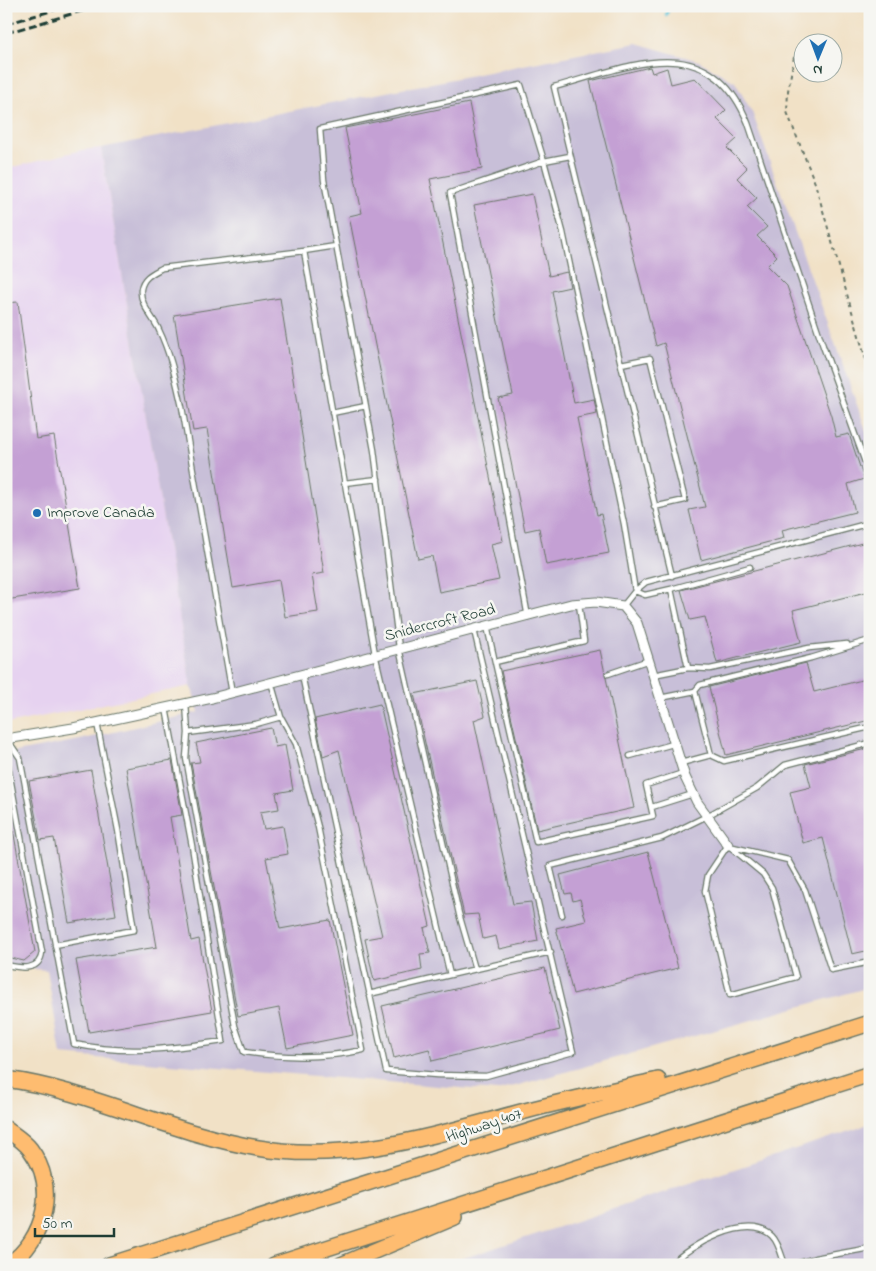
<svg xmlns="http://www.w3.org/2000/svg" width="876" height="1271" viewBox="0 0 876 1271" font-family="'Indie Flower',sans-serif">
	<style>
		.built { fill: #e6d2f0 }
		.industrial { fill: #c8bfd8 }
		.lines { fill: none; stroke-linecap: round; stroke-linejoin: round }
		.stream { stroke: #5cc4d9; stroke-width: 3 }
		.building { fill: #c4a0d4 }
		.lane-casing { stroke: #687667; stroke-width: 7 }
		.street-casing { stroke: #687667; stroke-width: 11 }
		.highway-casing { stroke: #687667; stroke-width: 18 }
		.path { stroke: #687667; stroke-width: 2; stroke-dasharray: 4 4; stroke-linecap: butt }
		.lane { stroke: #fff; stroke-width: 4.5 }
		.street { stroke: #fff; stroke-width: 9 }
		.highway { stroke: #febc70; stroke-width: 15 }
		.rail { stroke: #1f3d34; stroke-width: 3; stroke-dasharray: 8 4; stroke-linecap: butt }
		.poi-dot { fill: #1f6fb2; stroke: #f6f6f2; stroke-width: 2 }
		.labels { text-anchor: middle; dominant-baseline: central; stroke-width: 5; stroke-linejoin: round; paint-order: stroke }
		.poi-label { font-size: 16px; fill: #1f3d34; stroke: #f6f6f2; text-anchor: start }
		.street-label { font-size: 16px; fill: #1f3d34; stroke: #f6f6f2 }
	</style>
	<rect width="100%" height="100%" fill="#f6f6f2"/>
	<filter id="ink" filterUnits="userSpaceOnUse"><feTurbulence type="fractalNoise" baseFrequency=".02" numOctaves="2"/><feDisplacementMap in="SourceGraphic" scale="10" xChannelSelector="R" yChannelSelector="G"/><feConvolveMatrix kernelMatrix="1 2 1 2 8 2 1 2 1" color-interpolation-filters="sRGB"/></filter>
	<filter id="wash" filterUnits="userSpaceOnUse"><feTurbulence type="fractalNoise" baseFrequency=".0096" numOctaves="4" result="noise"/><feDisplacementMap in="SourceGraphic" scale="20" xChannelSelector="R" yChannelSelector="G"/><feGaussianBlur stdDeviation="1.12" result="paint"/><feColorMatrix in="noise" values="0 0 0 0 0 0 0 0 0 0 0 0 0 0 0 0 0 1.4 0 .05"/><feComposite in="paint" operator="in"/></filter>
	<g filter="url(#wash)">
		<rect width="100%" height="100%" fill="#f1e1c6"/>
		<path class="built" d="M101,148L191,686L6,724V169L82,150Z"/>
		<path class="industrial" d="M636,43L699,61L735,82L752,112L870,441V987L497,1091L61,1055L47,970L6,967V754L80,740L199,712L191,686L101,148Z
			M870,1123V1265H443L856,1129Z"/>
		<g class="lines">
			<path class="stream" d="M666,15L670,6"/>
		</g>
		<g id="blocks">
			<path class="building" d="M650,67L652,73L667,68L671,84L695,78L726,110L717,119L737,139L727,148L747,168L737,178L757,198L747,207L767,227L757,236L777,256L767,266L787,286L831,416L836,437L849,434L864,479L848,484L855,512L782,530L784,538L701,560L689,510L705,507L664,343L656,346L590,81Z
				M469,103L482,169L430,179L503,541L491,544L499,580L439,592L432,556L418,559L349,216L362,213L345,128Z
				M532,194L549,276L567,272L570,287L552,291L574,403L594,399L597,414L577,418L597,515L601,514L609,553L546,565L539,528L525,531L498,398L513,395L474,205Z
				M280,298L324,573L312,575L318,612L285,617L279,580L233,588L207,429L193,431L174,315Z
				M18,302L36,439L54,436L80,588L6,600V303Z
				M870,541V591L793,610L801,642L717,663L705,617L690,620L681,590Z
				M600,650L634,808L537,830L501,671Z
				M806,663L814,692L870,678V720L726,755L709,687Z
				M477,681L485,716L474,720L513,904L531,902L538,941L499,949L496,936L483,939L478,914L464,915L414,694Z
				M380,704L430,926L424,928L430,953L420,954L422,970L374,981L365,939L382,936L339,750L323,756L315,719Z
				M271,728L275,747L285,745L293,790L276,793L279,809L260,812L264,829L283,826L288,854L266,858L280,929L330,920L353,1035L287,1048L279,1008L238,1016L191,763L200,762L196,743Z
				M870,748V950L852,954L823,838L803,843L790,792L811,787L805,764Z
				M172,760L182,815L170,817L191,941L199,939L212,1011L89,1032L76,960L157,947L126,768Z
				M91,770L116,915L69,923L54,838L40,840L29,781Z
				M6,818H11L35,952L24,961L6,957Z
				M648,852L678,968L573,994L556,928L586,921L580,899L573,901L571,893L565,894L560,875Z
				M545,968L560,1030L432,1061L429,1049L394,1058L382,1006Z"/>
		</g>
	</g>
	<g filter="url(#ink)">
		<use href="#blocks" fill-opacity="0" stroke="#687667" stroke-width="1"/>
		<g class="lines">
			<defs>
				<path id="lane" d="M570,156L544,161L563,232L624,524L635,591
					M304,251L336,246
					M621,364L650,358L685,500L654,507
					M332,413L366,406
					M344,483L378,479
					M672,576L554,87C629,67 709,27 748,123L823,346L870,476
					M671,589L750,567
					M635,591L646,582L870,523
					M623,606L635,591L645,595L671,589L688,668L653,675
					M487,626L495,662L584,641L579,604
					M495,662L536,842L653,816L646,785L683,773
					M688,668L710,669L809,648L847,644
					M608,674L649,660
					M302,675L386,1071L437,1075L486,1076L573,1052L474,630
					M695,691L700,685L811,658L870,640
					M232,693L182,407C176,381 171,355 159,330C154,318 139,304 141,289C143,277 153,273 162,268L304,251L375,654L450,975L369,994
					M660,698L695,691L711,755L681,763
					M186,703L188,733L186,758L235,1026L244,1052C285,1058 323,1059 363,1050L318,827L296,744L281,717L271,682
					M188,733L256,724L281,717
					M7,739L20,758L74,1044C127,1055 170,1049 223,1041L192,846L166,708
					M6,755L42,952C40,972 21,968 6,965
					M711,755L724,761L870,727
					M630,756L673,744
					M652,807L693,794
					M728,845L763,874L772,888L796,977L730,995L705,891L708,875Z
					M729,846L788,860L805,890L831,970L870,962
					M562,915L550,866L662,838L707,816L757,788L785,765L870,743
					M55,945L134,930L118,830L97,723
					M475,969L459,914L399,648L374,450L324,180L320,129L521,85L544,161L450,193L528,617
					M450,975L551,952
					M671,1265C689,1245 748,1213 772,1236C779,1243 782,1257 785,1265
					M792,1265L815,1258L870,1248"/>
				<path id="street" d="M6,739L73,728L212,698L571,604L596,602L623,606L637,623L685,777L697,802L728,845"/>
				<path id="highway" d="M6,1079C93,1091 172,1134 258,1148C351,1164 440,1133 529,1110C572,1099 615,1090 658,1080
					M6,1129C14,1135 24,1141 30,1149C58,1186 46,1239 8,1265
					M109,1265L870,1023
					M274,1265L870,1074
					M341,1265L455,1217"/>
			</defs>
			<use href="#lane" class="lane-casing"/>
			<use href="#street" class="street-casing"/>
			<use href="#highway" class="highway-casing"/>
			<path class="path" d="M794,57L788,91L787,112L815,183L870,374"/>
			<use href="#lane" class="lane"/>
			<use href="#street" class="street"/>
			<use href="#highway" class="highway"/>
			<path class="rail" d="M6,24L68,6
				M6,33L99,6"/>
		</g>
	</g>
	<circle class="poi-dot" cx="37" cy="513" r="5"/>
	<g class="labels">
		<g class="poi-label">
			<text x="47" y="513">Improve Canada</text>
		</g>
		<g class="street-label">
			<text transform="translate(440 623) rotate(-14)">Snidercroft Road</text>
			<text transform="translate(484 1126) rotate(-18)">Highway 407</text>
		</g>
	</g>
	<rect width="876" height="1271" fill="none" stroke="#f6f6f2" stroke-width="25"/>
	<g transform="translate(818 58) rotate(181)"><circle r="24" fill="#f6f6f2" stroke="#a0aca6"/>
	<path d="M0-4L9 19L0 12L-9 19Z" fill="#1f6fb2"/>
	<text y="-8" font-size="14" font-weight="bold" text-anchor="middle" fill="#1f3d34">N</text>
	</g>
	<path d="M35 1228v8h79v-8" fill="none" stroke="#1f3d34" stroke-width="2.5"/>
	<text x="42" y="1228" font-size="15" fill="#1f3d34" stroke="#f6f6f2" stroke-width="4" paint-order="stroke">50 m</text>
</svg>
